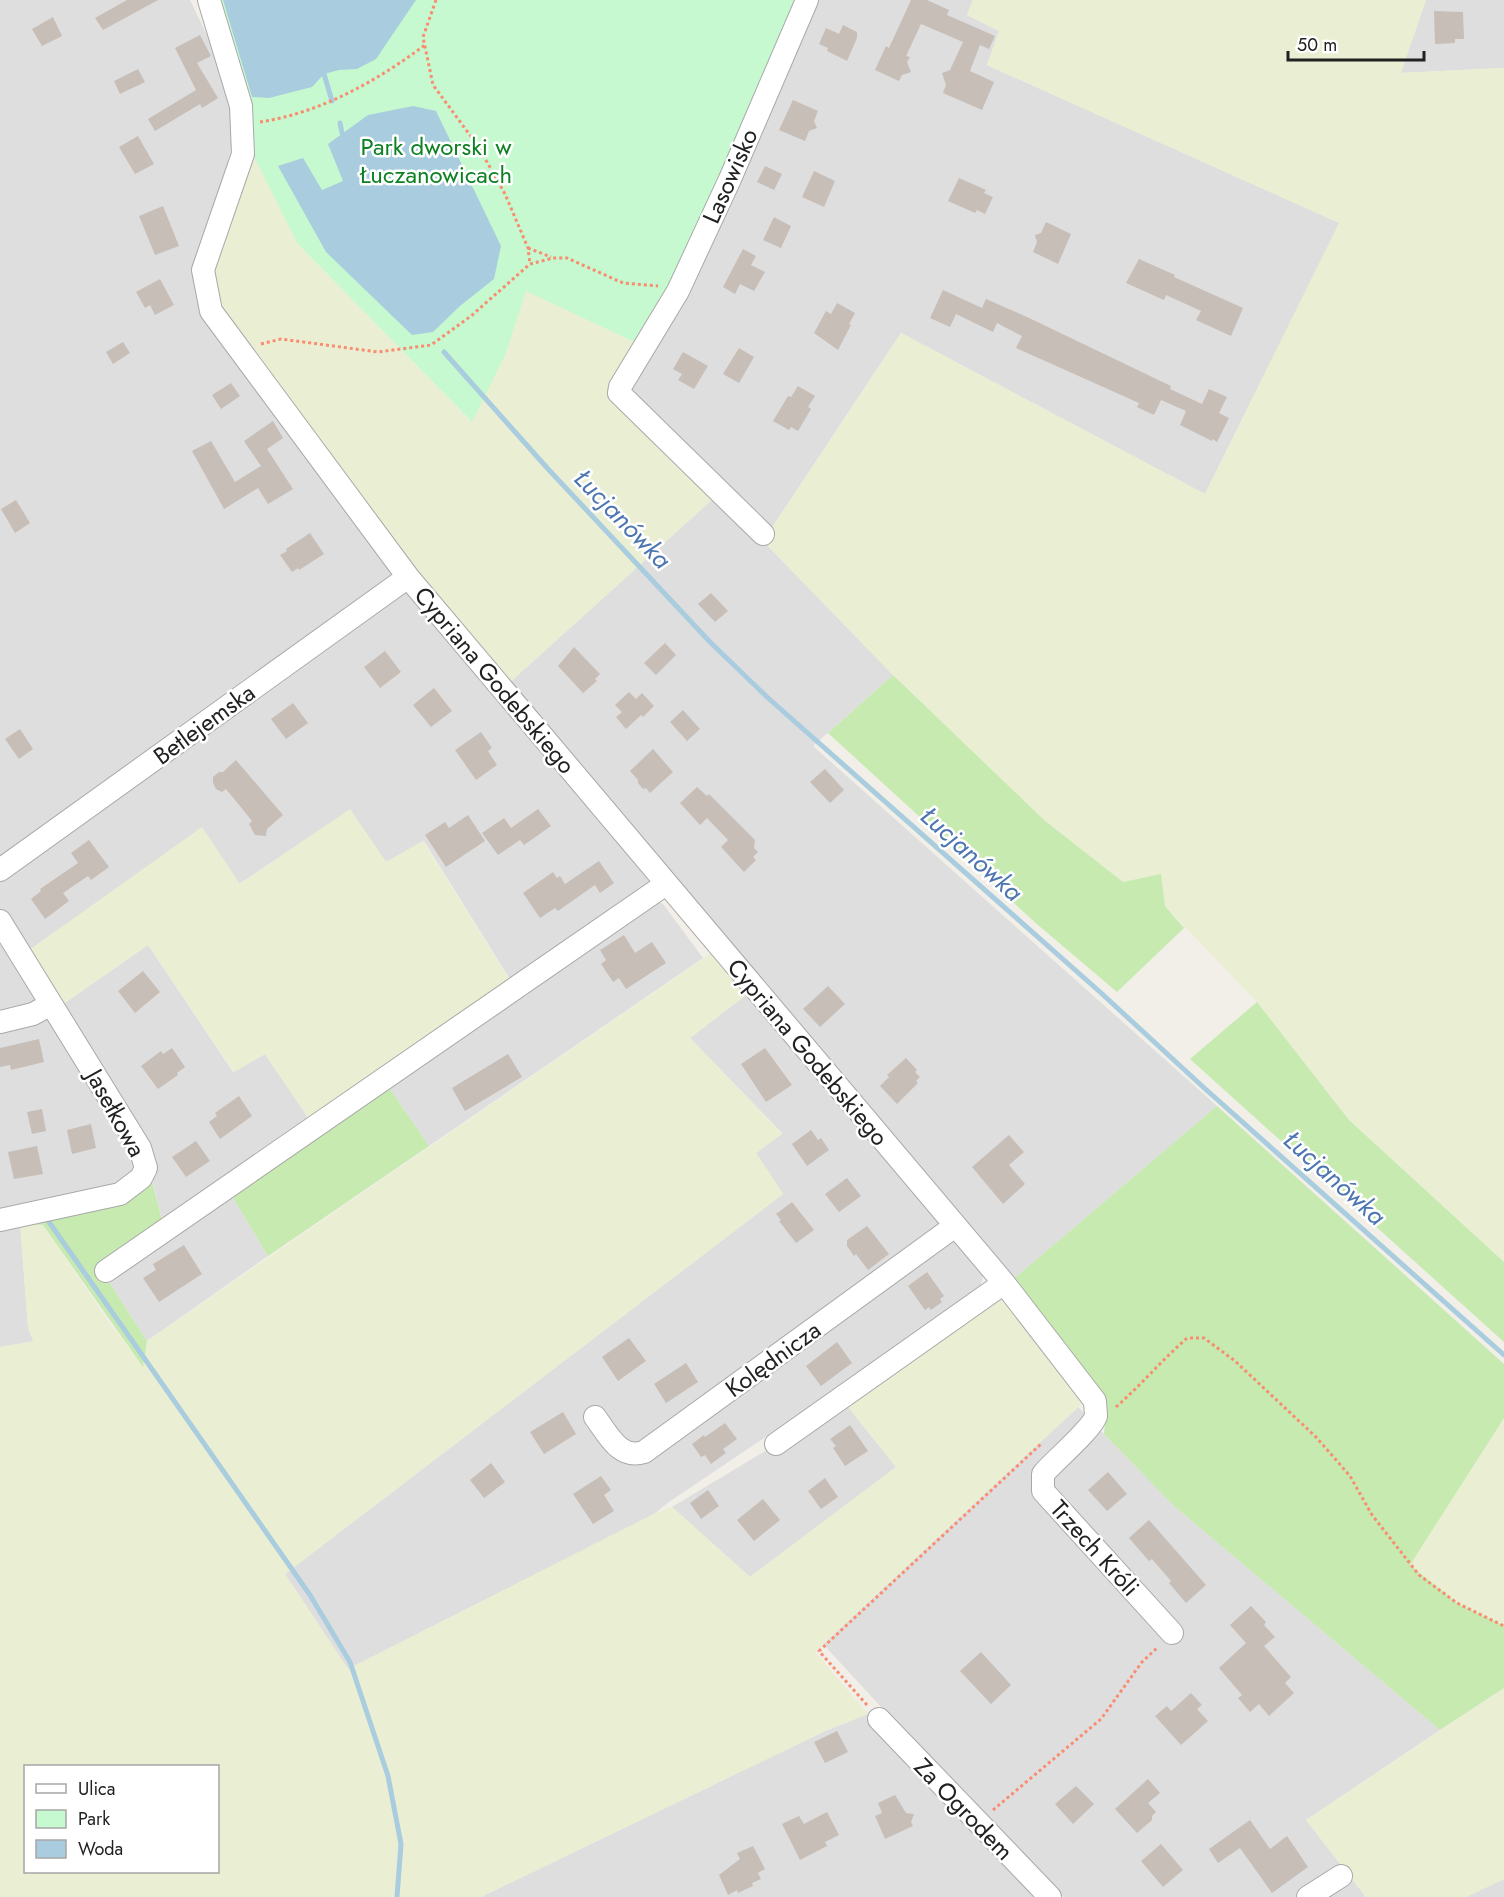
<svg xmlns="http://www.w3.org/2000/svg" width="1504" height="1897" viewBox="0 0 1504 1897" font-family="Jost,sans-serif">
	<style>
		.residential { fill: #dfdede }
		.farmland { fill: #eaefd3; fill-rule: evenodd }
		.grass { fill: #c6eaaf }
		.park { fill: #c6f9cf }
		.water { fill: #a9ccde }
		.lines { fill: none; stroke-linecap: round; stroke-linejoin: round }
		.stream { stroke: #a9ccde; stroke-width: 5 }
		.building { fill: #c6beb7 }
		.minor-casing { stroke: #a8a8a8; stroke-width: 24 }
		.path { stroke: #f98c71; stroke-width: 3; stroke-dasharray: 3 3; stroke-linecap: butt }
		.minor { stroke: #fff; stroke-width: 22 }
		.labels { text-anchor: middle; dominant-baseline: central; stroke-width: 5; stroke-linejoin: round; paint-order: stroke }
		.park-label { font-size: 24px; fill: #0d8022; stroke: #fff }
		.street-label { font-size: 24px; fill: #212121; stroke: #fff }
		.water-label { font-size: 26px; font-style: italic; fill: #4d75b1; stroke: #fff }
	</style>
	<rect width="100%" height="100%" fill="#f1efe7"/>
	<path class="residential" d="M0,0H190L228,79L237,113L232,145L199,273L201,296L508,684L715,497L616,401L811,0H973L967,15L999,31L987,65L1340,223L1205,494L901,333L763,541L893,675L813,746L1217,1106L1010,1282L664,872L513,984L424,841L386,862L350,810L239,884L202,828L15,960L40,1001L0,1015Z
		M1426,0H1504V68L1400,73Z
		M658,902L663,904L703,958L429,1146L388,1086Z
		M148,945L233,1072L265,1054L311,1122L163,1224L151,1175L59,1007Z
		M746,995L958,1231L984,1271L979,1293L669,1502L654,1514L348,1669L285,1574L783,1194L756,1153L782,1133L690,1038Z
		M50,1017L137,1163L135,1176L20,1223L28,1327L34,1342L0,1347V1029Z
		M229,1191L268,1256L147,1341L105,1276Z
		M845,1403L896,1467L750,1577L672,1507Z
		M1078,1407L1174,1506L1440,1730L1306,1820L1366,1897H1064L975,1809L823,1644Z
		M868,1714L889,1742L1050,1897H481L825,1731Z
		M1504,1879V1897H1466Z"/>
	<path class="farmland" d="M973,0H1426L1401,73L1504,68V1262L1349,1120L1257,1002L1165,906L1161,874L1123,882L1044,820L893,675L763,541L901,333L1205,494L1339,223L987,65L999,31L967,15Z
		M253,155L297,243L471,422L506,353L526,290L643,346L609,393L715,497L508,684L409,569L228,324L214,275Z
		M350,809L386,862L423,841L510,981L311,1122L265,1054L234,1072L148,945L59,1007L24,954L202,827L240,884Z
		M710,954L746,995L690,1038L782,1134L756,1153L783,1194L285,1574L348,1669L654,1514L672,1507L750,1577L896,1467L845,1403L1002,1296L1086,1400L815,1652L868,1714L825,1731L481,1897H0V1347L33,1341L28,1327L20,1223L43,1225L108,1321L143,1366L147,1341ZM26,1766H218V1872H26Z
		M1504,1418V1626L1457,1603L1410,1565Z
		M1504,1688V1879L1466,1897H1366L1306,1820Z"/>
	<path class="grass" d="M893,675L1044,820L1123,882L1161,874L1165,906L1184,928L1117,992L1038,925L828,733Z
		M1257,1002L1349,1120L1504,1262V1342L1190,1059Z
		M388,1086L429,1146L268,1256L229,1191Z
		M1217,1106L1504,1364V1418L1410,1565L1457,1603L1504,1626V1688L1440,1730L1174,1506L1104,1434L1107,1402L1010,1282Z
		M152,1181L163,1224L100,1268L147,1341L143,1367L43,1225L20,1223L141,1192Z"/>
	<path class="park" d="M209,0H802L643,346L526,291L506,353L472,422L297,243L253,155Z"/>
	<path class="water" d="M223,0H416L376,59L357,69L339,70L324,74L312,87L269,98L252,97Z
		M413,106L436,111L501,246L494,279L460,306L433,332L412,335L326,252L278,166L303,158L322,190L343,181L328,144L368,115Z"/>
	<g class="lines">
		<path class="stream" d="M324,74L332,101
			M340,123L342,133
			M444,352L549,470L710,642L767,697L1100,992L1202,1086L1504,1355
			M49,1222L310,1595L350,1662L388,1776L401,1844L397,1897"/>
	</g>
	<path class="building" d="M127,0H158L103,30L95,18Z
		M911,0H927L949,10L947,15L995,36L989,49L980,45L970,71L994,82L982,110L943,93L946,85L942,73L950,70L963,42L921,24L906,56L910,57L907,62L911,72L902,75L899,81L875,70L886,46L889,48Z
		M1434,11L1463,12L1464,39H1455V43L1435,44Z
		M53,17L62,36L42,46L32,29Z
		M843,25L857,32V38L847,61L827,51L828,48L819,44L826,28L839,34Z
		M200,35L211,56L197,63L218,98L202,108L200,104L155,131L148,119L196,90L175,48Z
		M138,69L145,82L120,94L114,81Z
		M793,100L818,111L814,121L817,128L809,131L805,141L779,130Z
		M138,136L154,164L135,174L119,147Z
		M765,166L782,174L774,190L757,182Z
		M814,171L835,181L824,207L802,197Z
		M959,178L986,190L984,193L993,197L985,214L977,210L975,213L948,201Z
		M163,206L179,246L155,255L139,216Z
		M774,217L791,226L781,248L763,240Z
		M1046,222L1071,234L1058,264L1033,252L1037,242L1035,235L1041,233Z
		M743,249L756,256L751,265L765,272L754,291L740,284L735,294L723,287Z
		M1139,259L1175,275L1174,277L1243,308L1231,336L1196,320L1201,311L1166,295L1164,300L1126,283Z
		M160,279L174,305L155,315L150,305L145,308L136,292Z
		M943,290L982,308L986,299L1027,317L1171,386L1170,389L1202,404L1209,389L1227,397L1219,413L1229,418L1217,442L1213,439L1212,441L1180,425L1186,411L1161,400L1154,415L1137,407L1139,403L1016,348L1022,336L997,323L993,332L956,314L950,327L930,318Z
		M837,303L855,313L849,324L851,325L838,350L814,333L826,311L831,314Z
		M123,342L130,353L113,364L106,352Z
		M739,348L754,357L739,383L723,374Z
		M683,352L708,366L694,389L678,380L682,374L673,369Z
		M231,383L240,396L221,409L212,395Z
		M798,386L815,396L808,407L811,409L798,431L791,427L789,430L773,421L788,396L791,397Z
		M273,421L283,438L267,449L293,489L268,504L258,488L224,509L192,451L211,441L235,482L261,466L244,441Z
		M16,500L30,523L15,533L1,509Z
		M310,533L324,554L299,570L298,568L292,572L280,555L287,551L286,549Z
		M711,593L728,611L715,622L698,604Z
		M665,643L676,655L656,675L644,663Z
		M574,647L600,674L595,679L597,681L583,693L558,666Z
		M385,651L401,672L380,688L364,667Z
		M434,688L452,711L431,727L413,705Z
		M629,692L636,699L642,693L654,706L643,717L641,715L626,729L616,717L622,712L615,705Z
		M293,703L308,723L286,739L271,719Z
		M683,710L700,729L687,741L670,722Z
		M20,729L33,749L19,759L5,739Z
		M481,732L492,748L488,751L497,765L476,780L455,750Z
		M653,749L673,772L650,793L646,788L643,789L638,783V780L630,771Z
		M236,760L283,815L267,829L266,836L255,835L249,824L252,821L244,811L226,789L222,792L216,789L213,783V777L219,772H223Z
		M825,769L844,790L830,803L810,782Z
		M697,787L707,796L709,794L755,840L754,848L758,852L753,857L756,860L744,872L721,847L728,840L707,818L700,825L680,803Z
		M538,809L551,826L524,845L520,840L498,855L482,833L504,818L511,828Z
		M468,815L485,841L446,867L425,835L445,822L449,828Z
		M89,840L109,867L91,880L88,876L63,893L69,901L45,919L31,899L41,891L40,889L78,863L71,853Z
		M599,861L614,883L600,893L595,885L558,911L555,908L540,918L523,893L553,872L557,878L560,876L565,884Z
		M624,935L635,953L652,942L666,963L626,989L619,978L613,982L601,964L606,960L600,950Z
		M143,971L160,992L135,1013L118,991Z
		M828,986L845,1004L820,1027L803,1009Z
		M39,1039L44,1062L11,1070L10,1065L0,1067V1048Z
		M172,1048L185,1067L177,1073L178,1075L158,1089L141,1066L161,1051L163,1054Z
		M765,1048L792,1085L766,1102L741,1064Z
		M508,1054L522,1077L465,1111L452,1088Z
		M906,1058L917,1070L915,1072L920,1077L916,1081L918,1083L897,1104L880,1086L889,1077L887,1075Z
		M239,1096L252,1116L220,1139L209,1122L217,1116L215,1113Z
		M42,1109L46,1131L32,1134L27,1112Z
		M91,1124L96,1148L72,1154L67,1130Z
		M811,1130L818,1140L821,1138L829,1150L807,1166L792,1144Z
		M1009,1135L1024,1152L1009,1165L1025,1184L1003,1204L972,1167Z
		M196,1141L210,1161L186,1177L172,1157Z
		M37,1146L43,1174L14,1179L8,1152Z
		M847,1178L861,1196L839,1212L825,1194Z
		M792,1202L814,1230L796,1243L779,1221L781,1220L776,1214Z
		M867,1226L889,1254L868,1270L856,1254L854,1256L847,1246V1240Z
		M184,1245L202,1274L159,1302L143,1278L156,1270L153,1264Z
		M927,1272L944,1296L940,1299L942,1302L931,1310L929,1307L925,1310L908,1286Z
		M629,1338L646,1361L618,1381L602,1357Z
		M837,1342L852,1363L821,1386L806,1366Z
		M686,1363L698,1382L666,1403L654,1384Z
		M563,1412L576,1434L544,1454L530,1432Z
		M725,1423L737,1439L723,1449L726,1453L711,1464L705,1455L701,1457L692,1444L704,1435L705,1437Z
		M850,1425L868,1451L845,1466L833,1448L836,1446L830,1439Z
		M491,1463L505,1482L484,1498L470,1480Z
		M1108,1472L1127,1494L1107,1511L1088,1490Z
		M601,1476L611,1490L604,1495L614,1511L593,1524L573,1494Z
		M825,1478L838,1497L821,1509L808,1491Z
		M708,1490L719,1506L701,1519L690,1503Z
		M763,1499L780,1520L754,1541L737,1520Z
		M1149,1520L1206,1585L1186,1603L1169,1583L1171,1581L1152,1559L1149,1561L1129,1538Z
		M1251,1606L1266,1622L1264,1625L1275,1637L1264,1646L1291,1677L1285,1683L1294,1693L1269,1716L1259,1704L1250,1712L1238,1698L1242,1695L1219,1668L1246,1643L1230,1625Z
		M981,1652L1011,1685L991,1704L960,1671Z
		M1191,1693L1202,1705L1197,1709L1208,1721L1181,1745L1155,1716L1167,1706L1171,1711Z
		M837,1731L848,1752L825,1763L814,1742Z
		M1148,1779L1160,1793L1148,1803L1156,1812L1152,1816V1820L1137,1833L1115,1809Z
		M1076,1786L1094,1804L1073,1824L1055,1804Z
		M895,1795L906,1813L914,1814L911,1822L913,1826L885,1839L875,1816L882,1813L878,1803Z
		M827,1812L839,1835L825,1842L827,1846L800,1860L782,1824L799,1816L804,1824Z
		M1250,1820L1270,1849L1287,1836L1308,1867L1272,1893L1240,1848L1218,1863L1209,1849Z
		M1161,1844L1183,1870L1163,1887L1141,1861Z
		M753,1846L765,1869L758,1873L761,1879L752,1883L753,1886L738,1893L737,1890L728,1895L719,1875L740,1859L737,1853Z"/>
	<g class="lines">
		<defs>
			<path id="minor" d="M209,0L241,106L243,154L203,270L211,311L408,577L1004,1283L1095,1401C1095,1405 1096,1412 1096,1416C1092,1429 1054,1461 1043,1474V1491L1172,1633
				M763,534L619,393L620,387L678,291L730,179L807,0
				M0,870L408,577
				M0,921L140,1148L146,1168L141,1178L120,1194L0,1220
				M0,1022L33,1014L51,1004
				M106,1271L666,884
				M595,1417C608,1434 619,1460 644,1452L955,1226
				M776,1444L1004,1283
				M879,1719L1050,1897
				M1308,1897L1341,1876"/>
		</defs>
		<use href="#minor" class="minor-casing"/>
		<path class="path" d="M436,0L423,37L433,85L478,146L505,194L528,248L530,264
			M260,122C320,113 377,81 425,45
			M528,248L551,257
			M261,344L281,339L378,352L431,345L471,316L530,264L553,258H567L623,283L658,286
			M1116,1407C1141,1385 1162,1360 1187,1338H1204L1235,1361L1316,1437L1350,1476L1372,1515L1419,1575L1457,1603L1504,1626
			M867,1705L819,1651L1042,1443
			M993,1810L1101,1719L1142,1662L1158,1647"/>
		<use href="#minor" class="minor"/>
	</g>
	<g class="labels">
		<g class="park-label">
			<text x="436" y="146">Park dworski w<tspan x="436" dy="28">Łuczanowicach</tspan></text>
		</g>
		<g class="street-label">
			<text transform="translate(730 176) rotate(-66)">Lasowisko</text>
			<text transform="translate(495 680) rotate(50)">Cypriana Godebskiego</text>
			<text transform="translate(204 724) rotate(-36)">Betlejemska</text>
			<text transform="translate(808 1052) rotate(50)">Cypriana Godebskiego</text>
			<text transform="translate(116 1113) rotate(61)">Jasełkowa</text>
			<text transform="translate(773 1359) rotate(-36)">Kolędnicza</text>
			<text transform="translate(1095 1548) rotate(48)">Trzech Króli</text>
			<text transform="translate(964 1809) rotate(46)">Za Ogrodem</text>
		</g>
		<g class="water-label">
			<text transform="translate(623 519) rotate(46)">Łucjanówka</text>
			<text transform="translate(972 854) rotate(42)">Łucjanówka</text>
			<text transform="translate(1335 1178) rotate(42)">Łucjanówka</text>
		</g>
	</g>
	<rect x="24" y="1765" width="195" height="108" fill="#ffffff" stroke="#a6a6a6" stroke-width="1.5"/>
	<rect x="36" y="1784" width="30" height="9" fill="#ffffff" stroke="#a6a6a6" stroke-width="1.5"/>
	<text x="78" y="1795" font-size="18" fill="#212121">Ulica</text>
	<rect x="36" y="1810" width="30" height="18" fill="#c6f9cf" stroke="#a6a6a6" stroke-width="1.5"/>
	<text x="78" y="1825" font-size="18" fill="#212121">Park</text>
	<rect x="36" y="1840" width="30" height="18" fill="#a9ccde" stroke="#a6a6a6" stroke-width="1.5"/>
	<text x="78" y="1855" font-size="18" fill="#212121">Woda</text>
	<path d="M1288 51v9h136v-9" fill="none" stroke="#212121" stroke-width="3"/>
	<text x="1297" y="51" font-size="18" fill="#212121" stroke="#ffffff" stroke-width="4.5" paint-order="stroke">50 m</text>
</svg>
